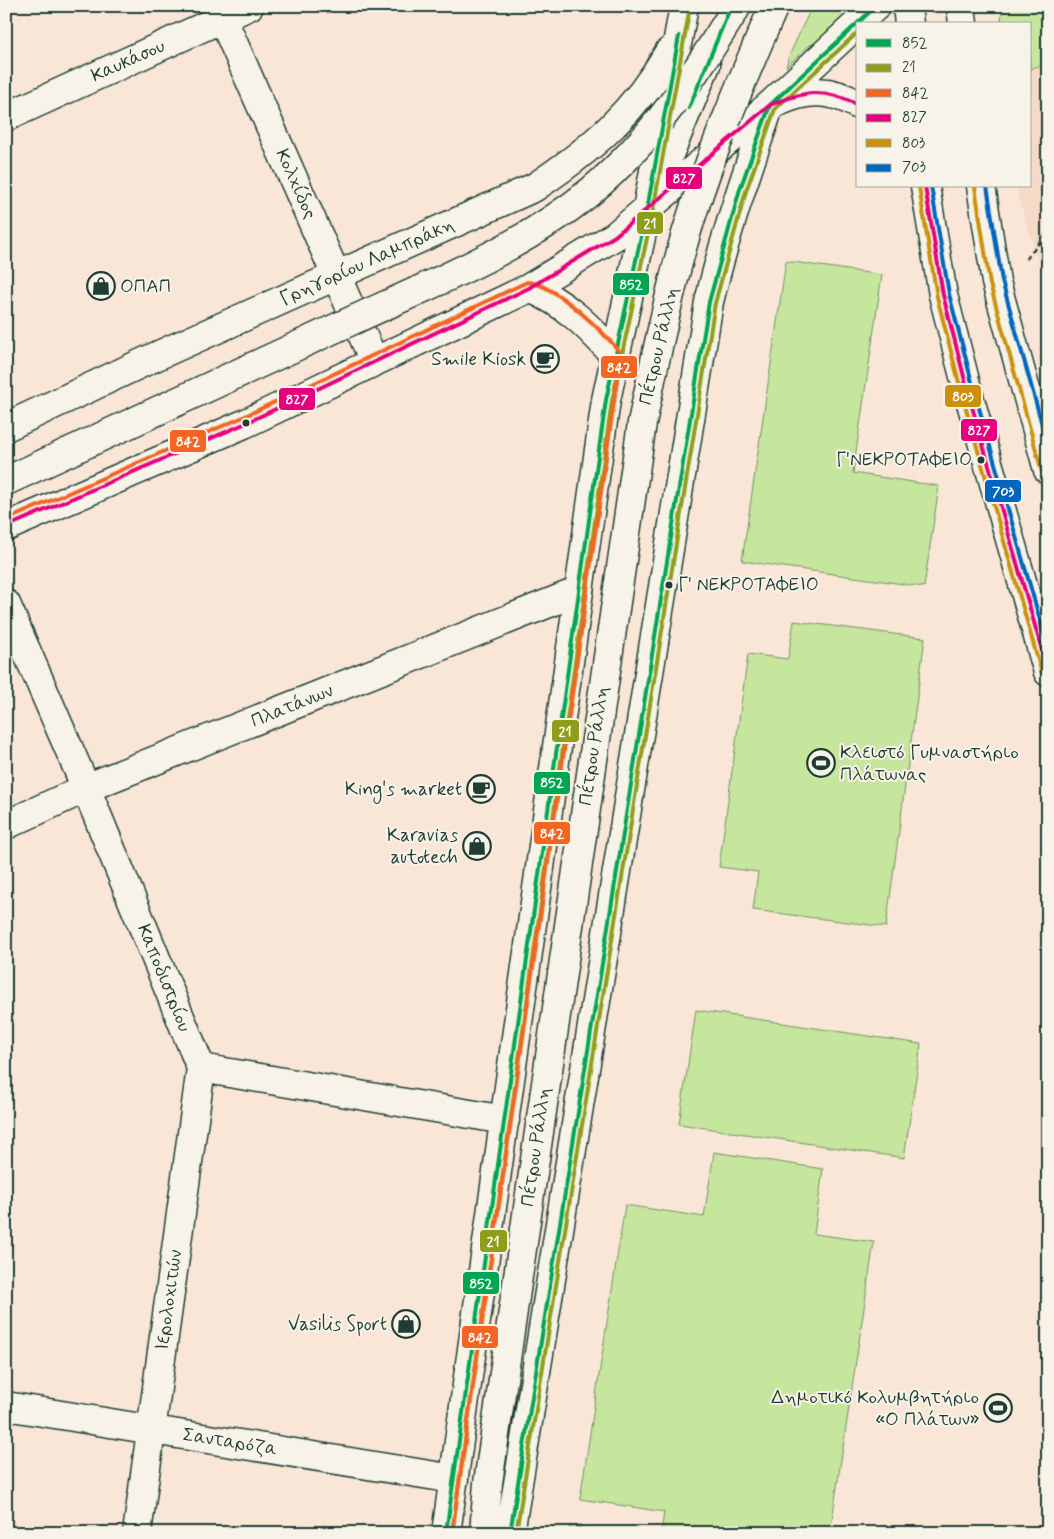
<svg xmlns="http://www.w3.org/2000/svg" width="1054" height="1539" viewBox="0 0 1054 1539" font-family="Mynerve,sans-serif">
	<style>
		.built { fill: #f6dac8 }
		.green { fill: #c6e59d; stroke: #729168 }
		.lines { fill: none; stroke-linecap: round; stroke-linejoin: round }
		.minor-casing { stroke: #1f3d34; stroke-width: 31 }
		.major-casing { stroke: #1f3d34; stroke-width: 31 }
		.path { stroke: #1f3d34; stroke-width: 3; stroke-dasharray: 5 4; stroke-linecap: butt }
		.minor { stroke: #f7f3e8; stroke-width: 28 }
		.major { stroke: #f7f3e8; stroke-width: 28 }
		.major-bridge-casing { stroke: #1f3d34; stroke-width: 31; stroke-linecap: butt }
		.major-bridge { stroke: #f7f3e8; stroke-width: 28 }
		.bus-1-casing { stroke: #f7f3e8; stroke-width: 8 }
		.bus-2-casing { stroke: #f7f3e8; stroke-width: 8 }
		.bus-3-casing { stroke: #f7f3e8; stroke-width: 8 }
		.bus-4-casing { stroke: #f7f3e8; stroke-width: 8 }
		.bus-5-casing { stroke: #f7f3e8; stroke-width: 8 }
		.bus-6-casing { stroke: #f7f3e8; stroke-width: 8 }
		.bus-1 { stroke: #00a651; stroke-width: 4 }
		.bus-2 { stroke: #8f9e1a; stroke-width: 4 }
		.bus-3 { stroke: #f26522; stroke-width: 4 }
		.bus-4 { stroke: #e5007d; stroke-width: 4 }
		.bus-5 { stroke: #cc910a; stroke-width: 4 }
		.bus-6 { stroke: #0065bd; stroke-width: 4 }
		.bus-dot { fill: #1f3d34; stroke: #f7f3e8; stroke-width: 2 }
		.labels { text-anchor: middle; dominant-baseline: central; stroke-width: 4; stroke-linejoin: round; paint-order: stroke }
		.bus-label { font-size: 18px; fill: #1f3d34; stroke: #f7f3e8; text-anchor: end }
		.street-label { font-size: 19px; fill: #1f3d34; stroke: #f7f3e8 }
		.poi-label { font-size: 19px; fill: #1f3d34; stroke: #f7f3e8; text-anchor: end }
		.line-badge { stroke: #f7f3e8; stroke-width: 2 }
		.badge-label { font-size: 14px; text-anchor: middle; font-weight: bold; fill: #fff }
	</style>
	<rect width="100%" height="100%" fill="#f9e6d7"/>
	<filter id="ink" filterUnits="userSpaceOnUse"><feTurbulence type="fractalNoise" baseFrequency=".02" numOctaves="2"/><feDisplacementMap in="SourceGraphic" scale="10" xChannelSelector="R" yChannelSelector="G"/><feConvolveMatrix kernelMatrix="1 2 1 2 8 2 1 2 1" color-interpolation-filters="sRGB"/></filter>
	<g filter="url(#ink)">
		<path class="built" d="M1002,6H1048V294L1015,186H1030V24H1002Z"/>
		<path class="green" d="M812,6H869L823,41L810,45L786,67L789,56Z
			M1002,6H1048V63L1030,69V24H1001Z
			M786,261L882,275L853,473L939,486L924,587L742,561Z
			M794,621L925,638L886,927L753,910L758,872L719,867L748,654L788,659Z
			M696,1010L921,1044L904,1158L679,1124Z
			M714,1152L823,1169L814,1234L874,1242L830,1533H661L664,1512L580,1499L625,1205L704,1217Z
			M570,1526L616,1533H569Z"/>
		<g class="lines">
			<defs>
				<path id="minor" d="M217,6L374,361
					M6,117L249,6
					M6,604L86,788L201,1068
					M6,825L86,788L579,591
					M201,1068L505,1120
					M6,1406L454,1479
					M137,1533L201,1068"/>
				<path id="major" d="M907,6L909,24
					M961,6L963,24
					M778,102C806,89 831,88 858,105
					M668,157L706,65
					M925,186L943,295L969,396L1048,672
					M981,186L996,282L1048,470
					M529,288C565,302 590,328 615,356
					M6,427L161,354L535,187C593,148 634,113 669,52
					M6,527L244,424L529,288L615,236L770,105L876,6
					M446,1533L606,400L647,209L684,6
					M484,1533L488,1483L642,423
					M510,1533L709,302C725,235 747,171 770,105"/>
			</defs>
			<use href="#minor" class="minor-casing"/>
			<use href="#major" class="major-casing"/>
			<path class="path" d="M1026,259L1048,232"/>
			<use href="#minor" class="minor"/>
			<use href="#major" class="major"/>
			<defs>
				<path id="major-bridge" d="M642,423C654,364 666,306 682,248C705,166 740,85 774,6
					M6,481C121,428 236,374 351,321C433,283 521,249 591,191C653,139 695,75 737,6"/>
			</defs>
			<use href="#major-bridge" class="major-bridge-casing"/>
			<use href="#major-bridge" class="major-bridge"/>
			<defs>
				<path id="bus-1" d="M689,108L731,6
					M446,1533L606,400L647,209L679,36
					M510,1533L709,302L740,189L770,105L876,6"/>
				<path id="bus-2" d="M452,1533L612,401L653,210L690,7
					M516,1533L715,303L746,191L775,109L858,32"/>
				<path id="bus-3" d="M6,520L241,418L527,282C556,284 603,332 621,353L452,1533"/>
				<path id="bus-4" d="M925,186L943,295L969,396L1048,671
					M6,527L244,424L529,288L615,236L770,105C804,91 824,87 858,105"/>
				<path id="bus-5" d="M919,187L937,297L963,398L1042,674
					M975,187L990,284L1042,472"/>
				<path id="bus-6" d="M931,186L949,294L975,394L1048,648
					M987,186L1002,281L1048,446"/>
			</defs>
			<use href="#bus-1" class="bus-1-casing"/>
			<use href="#bus-2" class="bus-2-casing"/>
			<use href="#bus-3" class="bus-3-casing"/>
			<use href="#bus-4" class="bus-4-casing"/>
			<use href="#bus-5" class="bus-5-casing"/>
			<use href="#bus-6" class="bus-6-casing"/>
			<use href="#bus-1" class="bus-1"/>
			<use href="#bus-2" class="bus-2"/>
			<use href="#bus-3" class="bus-3"/>
			<use href="#bus-4" class="bus-4"/>
			<use href="#bus-5" class="bus-5"/>
			<use href="#bus-6" class="bus-6"/>
		</g>
	</g>
	<defs>
		<symbol id="shop-ring" viewBox="-11 -11 22 22"><circle r="9.5" fill="#f7f3e8" stroke="#1f3d34" stroke-width="1.5"/><path d="M-5-2.5h2.3a2.7 3.5 0 0 1 5.4 0H5L5.5 6h-11ZM-1.5-2.5h3a1.5 2.3 0 0 0-3 0Z" fill="#1f3d34"/></symbol>
		<symbol id="cafe-ring" viewBox="-11 -11 22 22"><circle r="9.5" fill="#f7f3e8" stroke="#1f3d34" stroke-width="1.5"/><path d="M-5.5-4.5H6V0H3Q3 3.5 0 3.5H-2.5Q-5.5 3.5-5.5 0ZM3-3.2v2h1.7v-2ZM-6 4.5H4V6H-6Z" fill="#1f3d34"/></symbol>
		<symbol id="stadium-ring" viewBox="-11 -11 22 22"><circle r="9.5" fill="#f7f3e8" stroke="#1f3d34" stroke-width="1.5"/><path d="M0-5a6.5 5 0 1 0 0 10a6.5 5 0 1 0 0-10ZM-3.5-1.8h7v3.6h-7Z" fill="#1f3d34"/></symbol>
	</defs>
	<g fill-rule="evenodd">
		<use href="#shop-ring" x="85" y="270" width="32" height="32"/>
		<use href="#cafe-ring" x="529" y="343" width="32" height="32"/>
		<use href="#stadium-ring" x="805" y="747" width="32" height="32"/>
		<use href="#cafe-ring" x="465" y="773" width="32" height="32"/>
		<use href="#shop-ring" x="461" y="830" width="32" height="32"/>
		<use href="#shop-ring" x="390" y="1308" width="32" height="32"/>
		<use href="#stadium-ring" x="982" y="1392" width="32" height="32"/>
	</g>
	<g class="bus-dot">
		<circle cx="246" cy="423" r="4.5"/>
		<circle cx="981" cy="460" r="4.5"/>
		<circle cx="669" cy="585" r="4.5"/>
	</g>
	<g class="labels">
		<g class="bus-label">
			<text x="972" y="460">Γ'ΝΕΚΡΟΤΑΦΕΙΟ</text>
			<text x="678" y="585" text-anchor="start">Γ' ΝΕΚΡΟΤΑΦΕΙΟ</text>
		</g>
		<g class="street-label">
			<text transform="translate(128 61) rotate(-24)">Καυκάσου</text>
			<text transform="translate(296 184) rotate(66)">Κολχίδος</text>
			<text transform="translate(367 262) rotate(-24)">Γρηγορίου Λαμπράκη</text>
			<text transform="translate(659 346) rotate(-77)">Πέτρου Ράλλη</text>
			<text transform="translate(292 706) rotate(-22)">Πλατάνων</text>
			<text transform="translate(594 746) rotate(-82)">Πέτρου Ράλλη</text>
			<text transform="translate(164 978) rotate(68)">Καποδιστρίου</text>
			<text transform="translate(536 1147) rotate(-82)">Πέτρου Ράλλη</text>
			<text transform="translate(169 1300) rotate(-82)">Ιερολοχιτών</text>
			<text transform="translate(230 1442) rotate(9)">Σανταρόζα</text>
		</g>
		<g class="poi-label">
			<text x="120" y="286" text-anchor="start">ΟΠΑΠ</text>
			<text x="526" y="359">Smile Kiosk</text>
			<text x="840" y="752" text-anchor="start">Κλειστό Γυμναστήριο<tspan x="840" dy="22">Πλάτωνας</tspan></text>
			<text x="462" y="789">King's market</text>
			<text x="458" y="835">Karavias<tspan x="458" dy="22">autotech</tspan></text>
			<text x="387" y="1324">Vasilis Sport</text>
			<text x="979" y="1397">Δημοτικό Κολυμβητήριο<tspan x="979" dy="22">«Ο Πλάτων»</tspan></text>
		</g>
	</g>
	<g class="line-badge">
		<rect x="665" y="166" width="38" height="24" rx="5" fill="#e5007d"/>
		<rect x="636" y="211" width="28" height="24" rx="5" fill="#8f9e1a"/>
		<rect x="612" y="272" width="38" height="24" rx="5" fill="#00a651"/>
		<rect x="600" y="355" width="38" height="24" rx="5" fill="#f26522"/>
		<rect x="944" y="384" width="38" height="24" rx="5" fill="#cc910a"/>
		<rect x="278" y="387" width="38" height="24" rx="5" fill="#e5007d"/>
		<rect x="960" y="418" width="38" height="24" rx="5" fill="#e5007d"/>
		<rect x="169" y="429" width="38" height="24" rx="5" fill="#f26522"/>
		<rect x="984" y="479" width="38" height="24" rx="5" fill="#0065bd"/>
		<rect x="551" y="719" width="29" height="24" rx="5" fill="#8f9e1a"/>
		<rect x="533" y="771" width="38" height="24" rx="5" fill="#00a651"/>
		<rect x="533" y="821" width="38" height="24" rx="5" fill="#f26522"/>
		<rect x="479" y="1229" width="29" height="24" rx="5" fill="#8f9e1a"/>
		<rect x="462" y="1271" width="38" height="24" rx="5" fill="#00a651"/>
		<rect x="461" y="1325" width="38" height="24" rx="5" fill="#f26522"/>
	</g>
	<g class="badge-label">
		<text x="684" y="183">827</text>
		<text x="650" y="228">21</text>
		<text x="631" y="289">852</text>
		<text x="619" y="372">842</text>
		<text x="963" y="401">803</text>
		<text x="297" y="404">827</text>
		<text x="979" y="435">827</text>
		<text x="188" y="446">842</text>
		<text x="1003" y="496">703</text>
		<text x="565" y="736">21</text>
		<text x="552" y="787">852</text>
		<text x="552" y="838">842</text>
		<text x="493" y="1246">21</text>
		<text x="481" y="1288">852</text>
		<text x="480" y="1342">842</text>
	</g>
	<rect width="1054" height="1539" fill="none" stroke="#f7f3e8" stroke-width="25"/>
	<rect x="12" y="12" width="1029" height="1514" fill="none" stroke="#1f3d34" stroke-width="2" filter="url(#ink)"/>
	<rect x="856" y="22" width="175" height="165" fill="#f7f3e8" stroke="#a1aaa0"/>
	<rect x="866" y="39" width="25" height="8" fill="#00a651" stroke="#a1aaa0"/>
	<text x="902" y="48" font-size="15" fill="#1f3d34">852</text>
	<rect x="866" y="64" width="25" height="8" fill="#8f9e1a" stroke="#a1aaa0"/>
	<text x="902" y="72" font-size="15" fill="#1f3d34">21</text>
	<rect x="866" y="89" width="25" height="8" fill="#f26522" stroke="#a1aaa0"/>
	<text x="902" y="98" font-size="15" fill="#1f3d34">842</text>
	<rect x="866" y="114" width="25" height="8" fill="#e5007d" stroke="#a1aaa0"/>
	<text x="902" y="122" font-size="15" fill="#1f3d34">827</text>
	<rect x="866" y="139" width="25" height="8" fill="#cc910a" stroke="#a1aaa0"/>
	<text x="902" y="148" font-size="15" fill="#1f3d34">803</text>
	<rect x="866" y="164" width="25" height="8" fill="#0065bd" stroke="#a1aaa0"/>
	<text x="902" y="172" font-size="15" fill="#1f3d34">703</text>
</svg>
